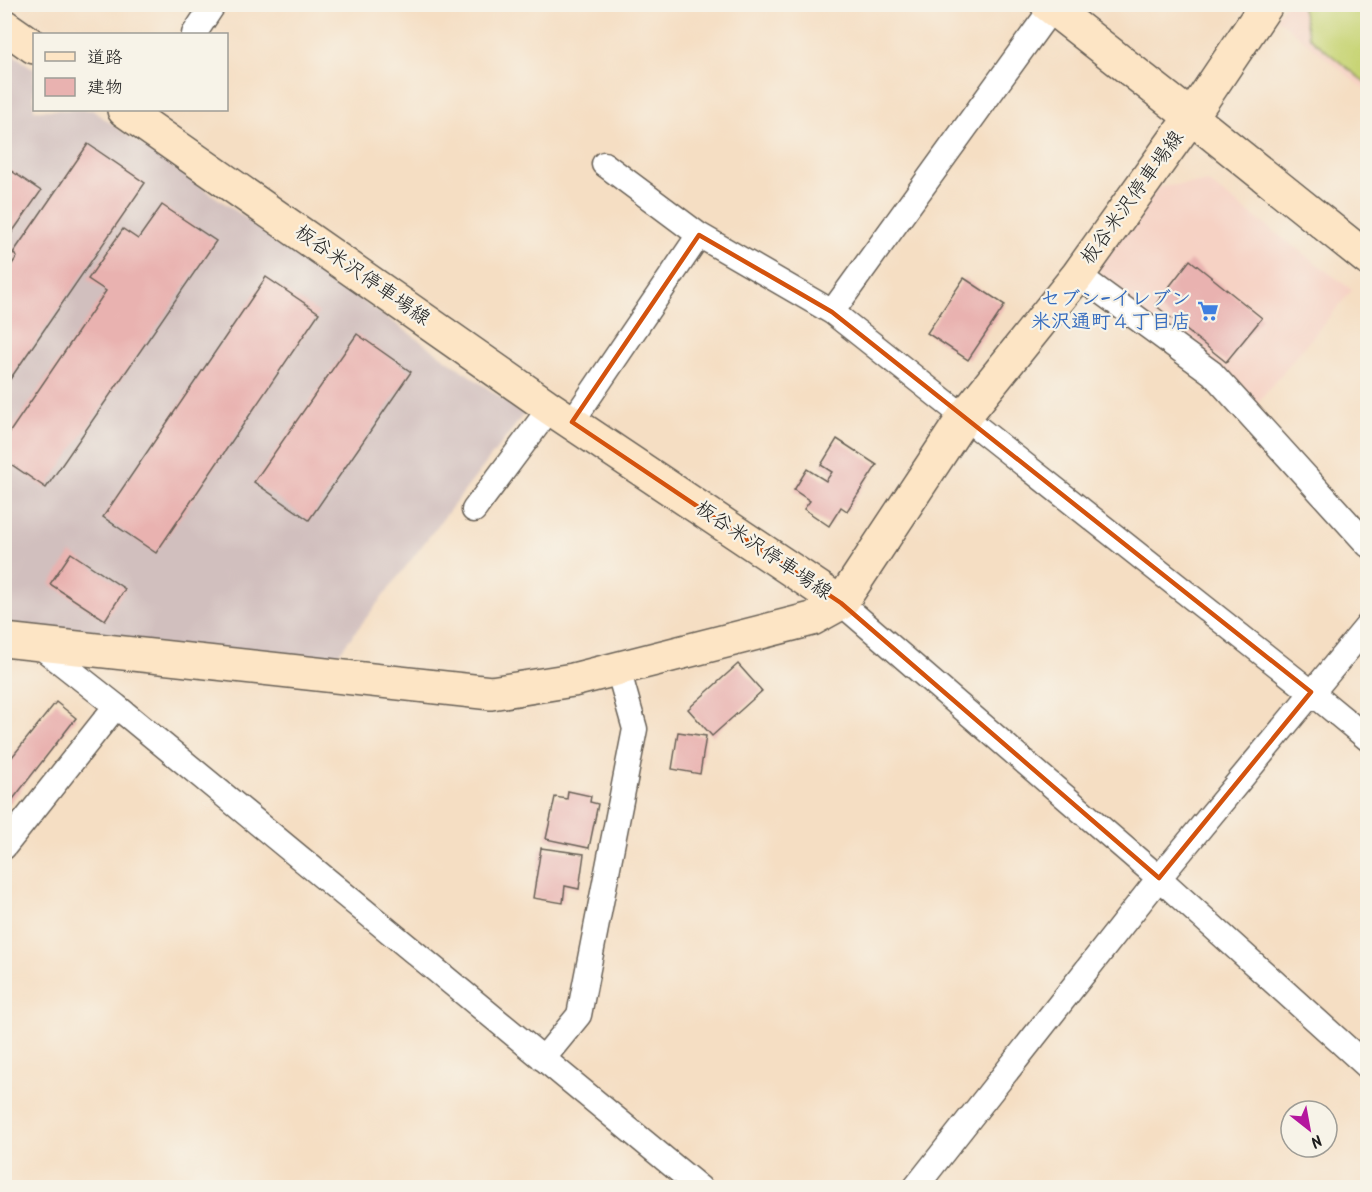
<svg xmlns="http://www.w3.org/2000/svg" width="1372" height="1192" viewBox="0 0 1372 1192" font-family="Kalam,'Klee One',sans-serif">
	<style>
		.built { fill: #f6d2c4 }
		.industrial { fill: #d1bfbe }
		.green { fill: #c7d475; stroke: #727848; stroke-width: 1.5 }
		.building { fill: #e9b2b0 }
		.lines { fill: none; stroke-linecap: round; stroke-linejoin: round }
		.street-casing { stroke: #686056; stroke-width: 27 }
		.secondary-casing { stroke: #686056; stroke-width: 36 }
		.street { stroke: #fff; stroke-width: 24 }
		.secondary { stroke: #fde5c5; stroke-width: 33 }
		.marked { fill: none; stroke: #d4530e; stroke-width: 4.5; stroke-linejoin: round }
		.labels { text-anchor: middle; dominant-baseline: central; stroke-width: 4.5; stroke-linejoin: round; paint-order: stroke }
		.street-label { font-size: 20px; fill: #1c1c1c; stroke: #f7f3e8 }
		.shop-label { font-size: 20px; font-weight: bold; fill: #366cbe; stroke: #f7f3e8; text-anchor: end }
	</style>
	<rect width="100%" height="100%" fill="#f7f3e8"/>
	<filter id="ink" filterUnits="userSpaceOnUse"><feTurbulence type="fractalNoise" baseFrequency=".0167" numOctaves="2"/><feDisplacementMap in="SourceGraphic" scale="12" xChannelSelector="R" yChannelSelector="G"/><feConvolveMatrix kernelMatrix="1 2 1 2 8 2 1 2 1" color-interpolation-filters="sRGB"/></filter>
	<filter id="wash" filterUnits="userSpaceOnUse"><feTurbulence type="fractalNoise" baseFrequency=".008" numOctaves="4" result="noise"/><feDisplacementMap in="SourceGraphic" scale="24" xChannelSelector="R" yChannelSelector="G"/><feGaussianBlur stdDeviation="1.35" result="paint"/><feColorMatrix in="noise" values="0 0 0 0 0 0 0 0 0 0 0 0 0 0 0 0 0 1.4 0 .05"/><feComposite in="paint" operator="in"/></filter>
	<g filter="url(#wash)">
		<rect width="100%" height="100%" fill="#f5dec3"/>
		<path class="built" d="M1285,5H1367V91L1276,18Z
			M1208,182L1352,290L1253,408L1104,286L1097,265L1157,187Z"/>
		<path class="industrial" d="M4,48L34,69V110H92L524,414L332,662L5,630Z"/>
		<path class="green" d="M1301,5H1367V84L1309,37Z"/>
		<g id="blocks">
			<path class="building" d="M88,144L145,183L4,388V275L17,257L13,253Z
				M4,166L41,191L4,244Z
				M162,205L216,241L46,488L5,460V439L106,291L88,279L123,229L138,239Z
				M1190,260L1262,318L1226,362L1155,305Z
				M266,277L319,313L156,553L103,517Z
				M964,278L1005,305L968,360L927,333Z
				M357,334L411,372L309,520L254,482Z
				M837,439L877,465L847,511L841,507L829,526L804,509L810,501L794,490L807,469L826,481L832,472L821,465Z
				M71,553L125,589L105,620L50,584Z
				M738,664L762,691L712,736L688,709Z
				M56,702L76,718L10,803L4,799V767Z
				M678,732L706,736L700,774L672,769Z
				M568,791L591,796L590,802L598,804L589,848L546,839L555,797L567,799Z
				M541,848L584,854L579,889L565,886L563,903L533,898Z"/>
		</g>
	</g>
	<g filter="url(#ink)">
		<use href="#blocks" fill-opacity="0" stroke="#686056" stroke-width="1.5"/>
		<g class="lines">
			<defs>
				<path id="street" d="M194,34L214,4
					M604,164L699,235L832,312L1311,692L1368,739
					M1078,275L1212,373L1368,545
					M832,312L1052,8
					M572,422L699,235
					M474,510L550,408
					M841,603L1159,878L1368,1067
					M36,643L116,706L700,1188
					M4,847L116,706
					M543,1059L579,1015L635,729L618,669
					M915,1188L1159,878L1368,625"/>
				<path id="secondary" d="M1047,4L1191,117L1368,259
					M4,26L34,47
					M124,110L550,408L841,603
					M4,640L491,693L573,680L812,619L841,603L964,417L1078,275L1191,117L1267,4"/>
			</defs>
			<use href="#street" class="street-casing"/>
			<use href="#secondary" class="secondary-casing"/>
			<use href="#street" class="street"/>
			<use href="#secondary" class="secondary"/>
		</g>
	</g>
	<path class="marked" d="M699,235L832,312L1311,692L1159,878L841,603L572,422Z"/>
	<defs>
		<symbol id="supermarket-bare" viewBox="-9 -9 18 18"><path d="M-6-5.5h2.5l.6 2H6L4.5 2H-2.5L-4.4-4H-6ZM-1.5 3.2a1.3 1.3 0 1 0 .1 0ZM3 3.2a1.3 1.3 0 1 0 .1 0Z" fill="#3f7fe0" stroke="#f7f3e8" stroke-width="2.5" paint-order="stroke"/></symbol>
	</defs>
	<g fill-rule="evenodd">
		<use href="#supermarket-bare" x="1193" y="296" width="30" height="30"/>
	</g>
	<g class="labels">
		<g class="street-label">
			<text transform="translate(1133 198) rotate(-54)">板谷米沢停車場線</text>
			<text transform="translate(362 276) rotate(35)">板谷米沢停車場線</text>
			<text transform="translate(763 551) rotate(34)">板谷米沢停車場線</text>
		</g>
		<g class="shop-label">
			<text x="1191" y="300">セブン-イレブン<tspan x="1191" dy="23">米沢通町４丁目店</tspan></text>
		</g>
	</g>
	<rect width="1372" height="1192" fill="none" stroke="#f7f3e8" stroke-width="24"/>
	<rect x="33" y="33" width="195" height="78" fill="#f7f3e8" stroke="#9f9d96" stroke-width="1.5"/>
	<rect x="45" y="52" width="30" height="9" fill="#fde5c5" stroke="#9f9d96" stroke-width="1.5"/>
	<text x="87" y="63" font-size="18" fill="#1c1c1c">道路</text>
	<rect x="45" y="78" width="30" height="18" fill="#e9b2b0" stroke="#9f9d96" stroke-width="1.5"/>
	<text x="87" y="93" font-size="18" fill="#1c1c1c">建物</text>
	<g transform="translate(1309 1129) rotate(149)"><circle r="28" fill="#f7f3e8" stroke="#9f9d96" stroke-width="1.5"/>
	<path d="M0-4.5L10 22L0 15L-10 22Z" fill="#b5179e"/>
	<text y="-9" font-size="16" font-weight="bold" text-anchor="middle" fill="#1c1c1c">N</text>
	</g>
</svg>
